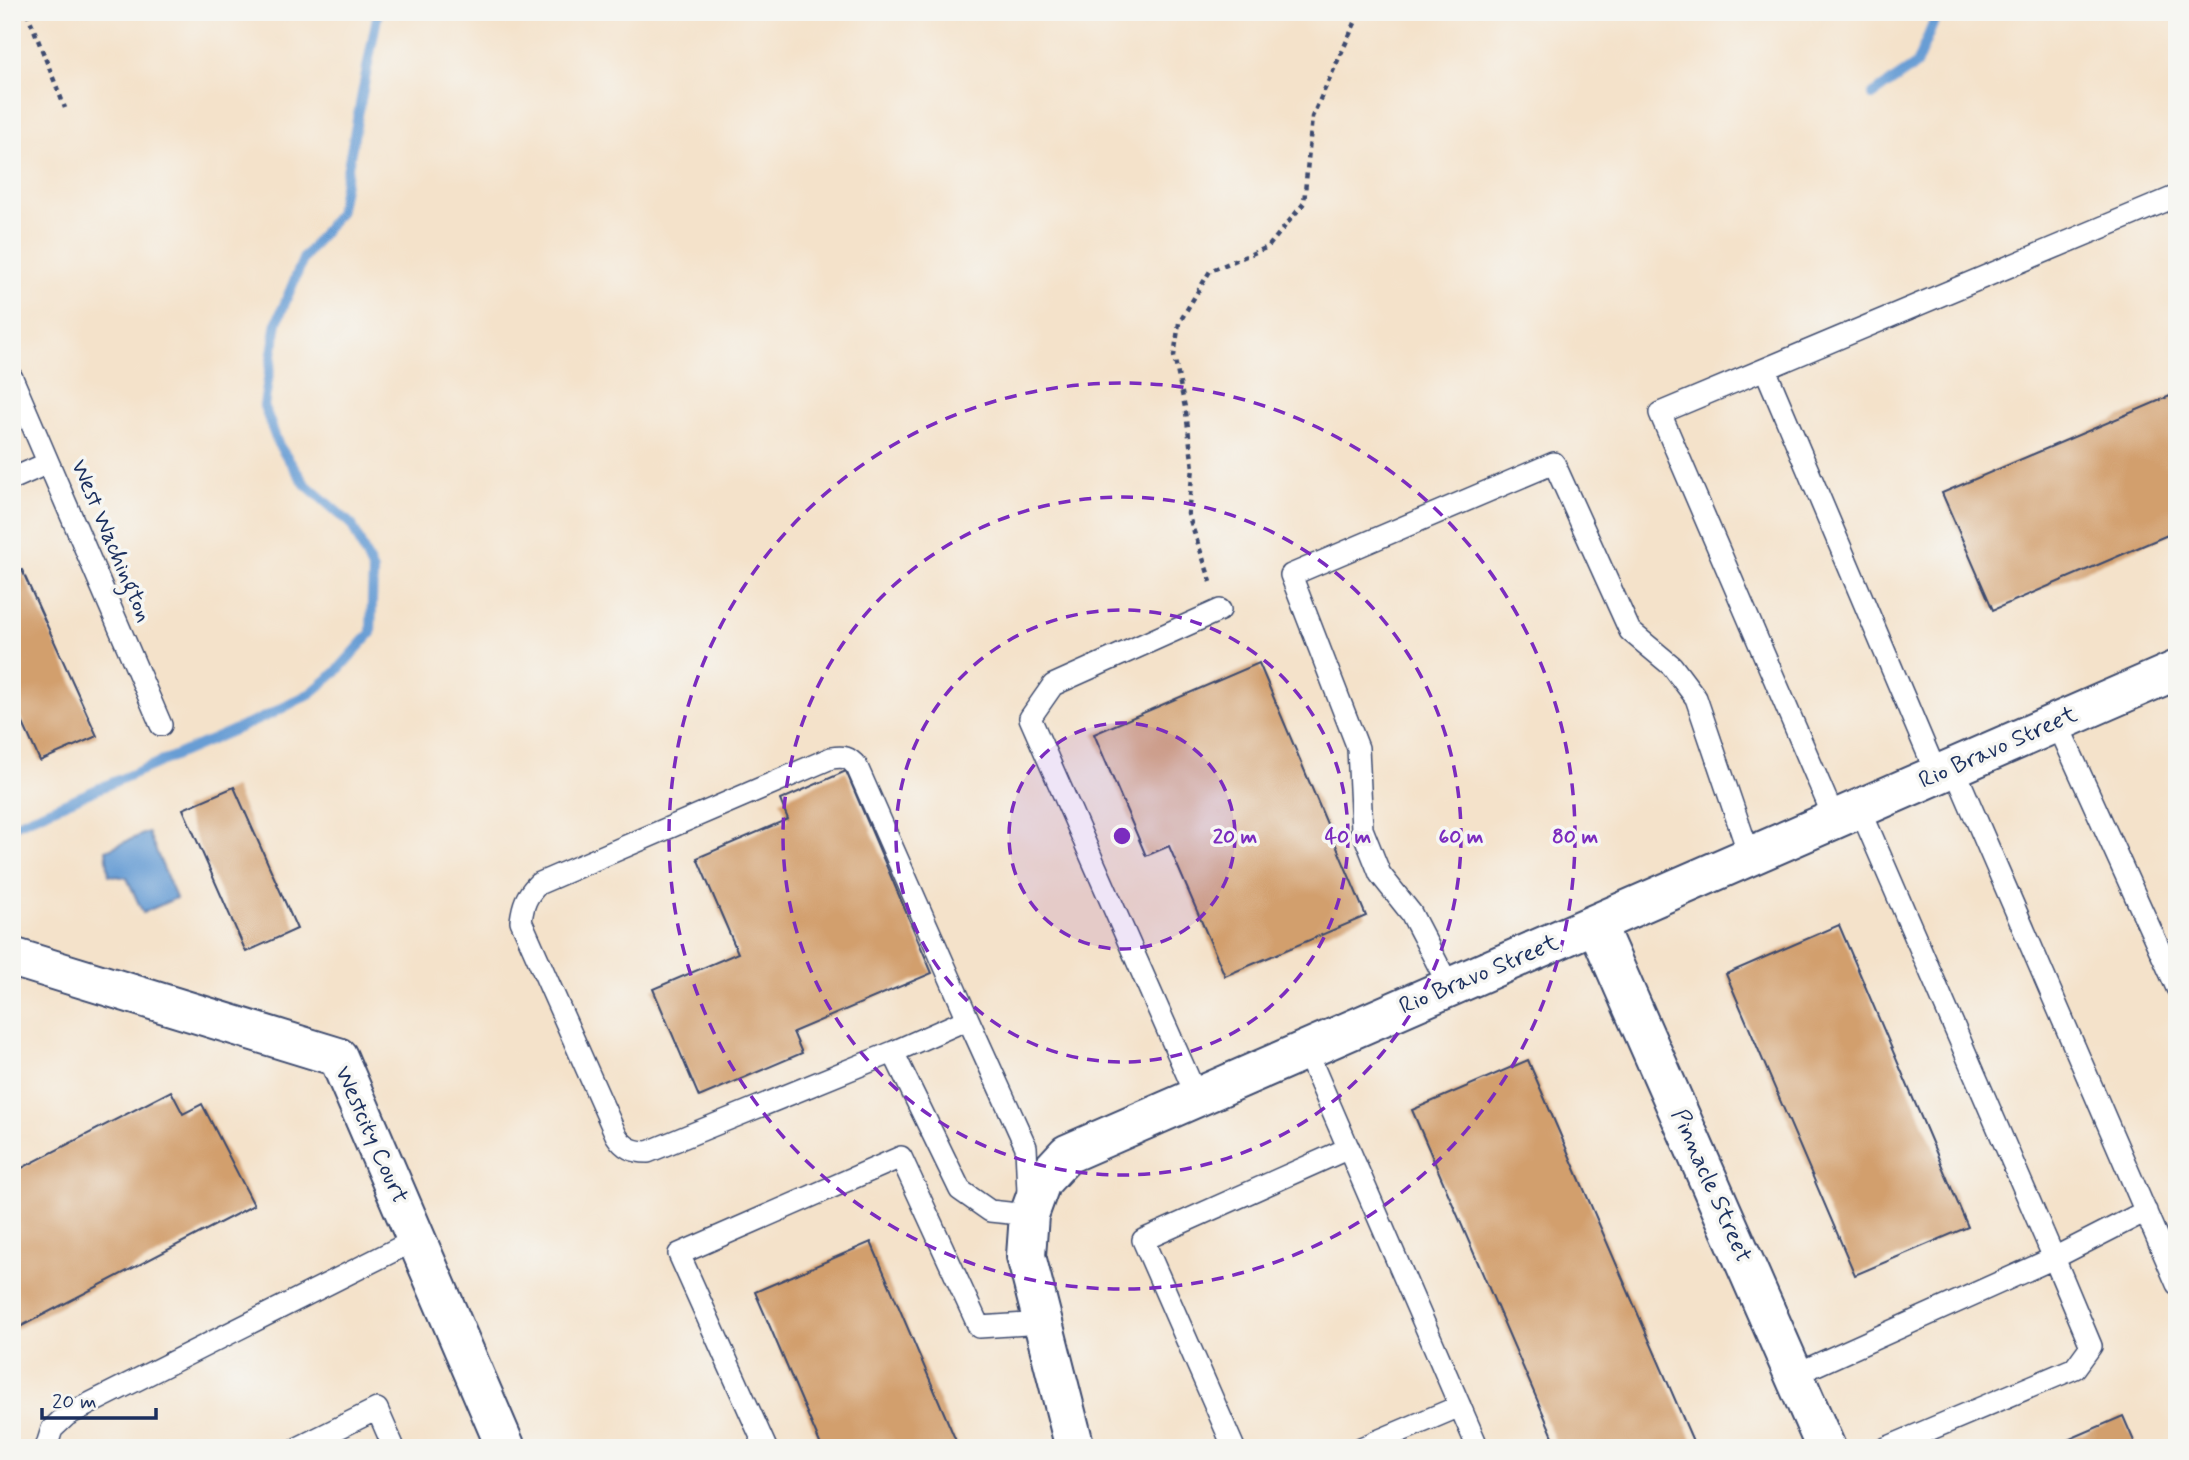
<svg xmlns="http://www.w3.org/2000/svg" width="2189" height="1460" viewBox="0 0 2189 1460" font-family="Mynerve,sans-serif">
	<style>
		.water { fill: #679dd4; stroke: #416699; stroke-width: 2 }
		.lines { fill: none; stroke-linecap: round; stroke-linejoin: round }
		.stream { stroke: #679dd4; stroke-width: 10 }
		.building { fill: #d29f6d }
		.lane-casing { stroke: #3c4a6e; stroke-width: 24 }
		.street-casing { stroke: #3c4a6e; stroke-width: 42 }
		.path { stroke: #3c4a6e; stroke-width: 4.5; stroke-dasharray: 5 5; stroke-linecap: butt }
		.lane { stroke: #fff; stroke-width: 21 }
		.street { stroke: #fff; stroke-width: 38 }
		.ring { fill: none; stroke: #7b2cbf; stroke-width: 3.5; stroke-dasharray: 12 9 }
		.labels { text-anchor: middle; dominant-baseline: central; stroke-width: 7; stroke-linejoin: round; paint-order: stroke }
		.street-label { font-size: 24px; fill: #1b2f5e; stroke: #f6f6f2 }
		.centre { fill: #7b2cbf; stroke: #f6f6f2; stroke-width: 3.5 }
		.ring-label { font-size: 21px; text-anchor: middle; font-weight: bold; fill: #7b2cbf; stroke: #f6f6f2; stroke-width: 7; stroke-linejoin: round; paint-order: stroke }
	</style>
	<rect width="100%" height="100%" fill="#f6f6f2"/>
	<filter id="ink" filterUnits="userSpaceOnUse"><feTurbulence type="fractalNoise" baseFrequency=".0143" numOctaves="2"/><feDisplacementMap in="SourceGraphic" scale="14" xChannelSelector="R" yChannelSelector="G"/><feConvolveMatrix kernelMatrix="1 2 1 2 8 2 1 2 1" color-interpolation-filters="sRGB"/></filter>
	<filter id="wash" filterUnits="userSpaceOnUse"><feTurbulence type="fractalNoise" baseFrequency=".00686" numOctaves="4" result="noise"/><feDisplacementMap in="SourceGraphic" scale="28" xChannelSelector="R" yChannelSelector="G"/><feGaussianBlur stdDeviation="1.57" result="paint"/><feColorMatrix in="noise" values="0 0 0 0 0 0 0 0 0 0 0 0 0 0 0 0 0 1.4 0 .05"/><feComposite in="paint" operator="in"/></filter>
	<g filter="url(#wash)">
		<rect width="100%" height="100%" fill="#f4e2ca"/>
		<path class="water" d="M148,832L176,898L143,913L127,878L109,875L106,850Z"/>
		<g class="lines">
			<path class="stream" d="M1872,95L1916,65L1938,12
				M12,826L269,715L311,693L336,672L371,633L373,571L352,525L305,484L278,444L264,406L277,322L304,257L339,213L378,12"/>
		</g>
		<g id="blocks">
			<path class="building" d="M2177,393V531L1993,610L1942,493Z
				M22,570L97,736L40,761L12,699V574Z
				M1259,663L1366,916L1225,976L1169,846L1146,856L1094,734Z
				M846,771L932,973L793,1032L802,1053L699,1097L653,989L738,953L697,858L788,819L780,800Z
				M234,787L297,929L246,952L183,809Z
				M1839,925L1968,1227L1855,1275L1726,974Z
				M1528,1060L1696,1448H1558L1412,1110Z
				M171,1091L183,1114L202,1104L254,1205L12,1331V1173Z
				M871,1242L959,1448H822L755,1292Z
				M2123,1416L2137,1448H2049Z"/>
		</g>
	</g>
	<g filter="url(#ink)">
		<use href="#blocks" fill-opacity="0" stroke="#3c4a6e" stroke-width="2"/>
		<g class="lines">
			<defs>
				<path id="lane" d="M1765,369L1937,775
					M12,378L161,725
					M12,479L48,463
					M2057,723L2177,988
					M1954,768L2177,1284
					M1835,820L1660,413L2177,196
					M1450,988L1411,913L1380,874L1362,829L1358,748L1291,575L1554,463L1630,631L1672,666L1696,698L1750,857
					M968,1019L1026,1147L1029,1215L990,1211L960,1190L893,1052Z
					M1306,1050L1478,1448
					M893,1052L648,1152C633,1152 624,1148 616,1135L521,921C523,905 526,896 538,884L831,758C844,756 849,757 857,767L968,1019
					M1197,1097L1030,718L1053,685L1220,610
					M1794,1375L2054,1258L1860,809
					M46,1448L52,1429L67,1415L417,1239
					M298,1448L377,1409L394,1448
					M766,1448L679,1254L901,1157L979,1327L1043,1323
					M1234,1448L1143,1240L1349,1148
					M1361,1448L1460,1406
					M1886,1448L2075,1368L2091,1346L2054,1258L2146,1211"/>
				<path id="street" d="M1596,924L1826,1448
					M12,957L338,1057L506,1448
					M1075,1448L1026,1256L1029,1215L1041,1182L1067,1154L2177,670"/>
			</defs>
			<use href="#lane" class="lane-casing"/>
			<use href="#street" class="street-casing"/>
			<path class="path" d="M27,12L65,108
				M1211,582L1188,514L1193,468L1186,412L1174,356L1179,323L1210,271L1268,247L1304,203L1312,117L1360,12"/>
			<use href="#lane" class="lane"/>
			<use href="#street" class="street"/>
		</g>
	</g>
	<circle cx="1122" cy="836" r="113" fill="#7b2cbf" fill-opacity=".12"/>
	<g class="ring">
		<circle cx="1122" cy="836" r="113"/>
		<circle cx="1122" cy="836" r="226"/>
		<circle cx="1122" cy="836" r="339"/>
		<circle cx="1122" cy="836" r="453"/>
	</g>
	<g class="labels">
		<g class="street-label">
			<text transform="translate(111 541) rotate(67)">West Wachington</text>
			<text transform="translate(1998 748) rotate(-24)">Rio Bravo Street</text>
			<text transform="translate(1479 975) rotate(-23)">Rio Bravo Street</text>
			<text transform="translate(371 1135) rotate(66)">Westcity Court</text>
			<text transform="translate(1711 1186) rotate(66)">Pinnacle Street</text>
		</g>
	</g>
	<circle cx="1122" cy="836" r="10" class="centre"/>
	<g class="ring-label">
		<text x="1235" y="843">20 m</text>
		<text x="1348" y="843">40 m</text>
		<text x="1461" y="843">60 m</text>
		<text x="1575" y="843">80 m</text>
	</g>
	<rect width="2189" height="1460" fill="none" stroke="#f6f6f2" stroke-width="42"/>
	<path d="M42 1408v10h114v-10" fill="none" stroke="#1b2f5e" stroke-width="3.5"/>
	<text x="52" y="1408" font-size="21" fill="#1b2f5e" stroke="#f6f6f2" stroke-width="5" paint-order="stroke">20 m</text>
</svg>
